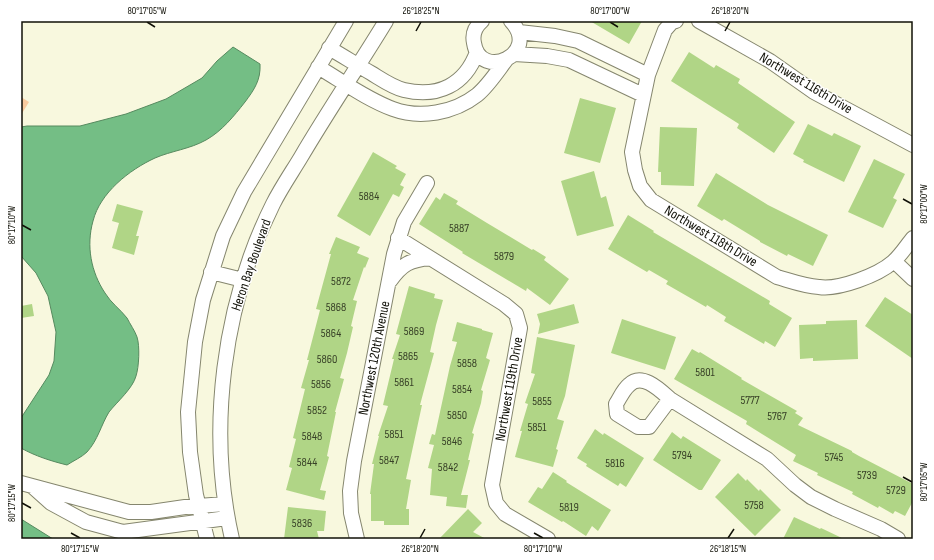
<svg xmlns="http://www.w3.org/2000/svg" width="934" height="560" viewBox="0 0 934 560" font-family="'Sofia Sans Condensed',sans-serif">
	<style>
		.green { fill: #f9cb9f }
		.water { fill: #74be85; stroke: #568a5f }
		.building { fill: #b0d586 }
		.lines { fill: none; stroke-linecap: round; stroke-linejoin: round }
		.minor-casing { stroke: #85866e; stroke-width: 16 }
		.minor { stroke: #fff; stroke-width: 14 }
		.ticks { fill: none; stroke: #101007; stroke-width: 1.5 }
		.labels { text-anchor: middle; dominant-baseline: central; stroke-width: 3; stroke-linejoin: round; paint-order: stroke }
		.number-label { font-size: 12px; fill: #384127 }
		.street-label { font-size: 14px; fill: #101007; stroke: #fff }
		.neatline { fill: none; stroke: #101007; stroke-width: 1.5 }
		.ticks-label { font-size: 10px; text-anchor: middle; fill: #101007 }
	</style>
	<rect width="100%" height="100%" fill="#f8f8de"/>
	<path class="green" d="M21,97L29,102L21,115Z"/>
	<path class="water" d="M233,47L260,64C261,80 254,90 245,102C234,116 222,131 206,140C190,149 171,151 155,158C129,170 100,193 93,221C86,246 91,272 105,293C111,303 120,309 127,318C130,324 135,331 137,337C140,346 139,367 136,376C133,388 117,402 109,412C101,425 98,440 87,452C82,457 73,461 67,465C51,461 35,456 21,448V418L49,375L54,361L56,332L48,296L36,273L21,256V127L27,126H80L126,114L166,99L202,78L217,61Z
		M21,519L53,539H21Z"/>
	<path class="building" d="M590,21H642L629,44Z
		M689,52L714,68L716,65L740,79L738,83L795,122L774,153L737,128L739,124L671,81Z
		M580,98L616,108L600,163L564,153Z
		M808,124L832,136L834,133L861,146L844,182L803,162L804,160L793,154Z
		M660,127L697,128L694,186L661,185V172H658Z
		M373,152L397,166L395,168L406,174L400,185L404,187L399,197L393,194L370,236L337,216Z
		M874,159L905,174L893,198L897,200L883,228L848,212Z
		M594,171L601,198L606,196L614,226L577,236L561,181Z
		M716,173L768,205L828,235L813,266L788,254L787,256L760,242V241L724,219L722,221L697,206Z
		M444,193L458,201L456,204L487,223L532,250L533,249L546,257L544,260L569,279L550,305L527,288L526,291L462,253L463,252L419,224L436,197L440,200Z
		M117,204L143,211L136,236H139L134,255L112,248L119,223L112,221Z
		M628,215L654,231L653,232L770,301L769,304L792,318L775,347L765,341L764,344L724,321L726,317L707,305L706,307L666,284L668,281L649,270L647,272L608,249Z
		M336,237L360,247L357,253L369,258L365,268L364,267L353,300L357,301L351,326L353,327L347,353L340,378L344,379L335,412H336L327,456L329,457L320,490L326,491L324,500L286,490L292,468L289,467L296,439L293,438L305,389L301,388L309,360H307L320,310L316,309L331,254H329Z
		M409,286L435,294L434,298L443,300L436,325L430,352L434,353L420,405H422L406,479L411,480L406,509H409V525H384V521H371V494H370L374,464H372L379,436H378L388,406L383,405L394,359H392L400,335L396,334Z
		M885,297L913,315V359L865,326Z
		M32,304L34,316L21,318V306Z
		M574,304L579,323L538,334L540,324L537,314Z
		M622,319L676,337L665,370L611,353Z
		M857,320L858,359L813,361V358L800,359L799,325L826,324V321Z
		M457,322L482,329V330L493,333L486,358L490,360L481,390L483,391L481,403L472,433L474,434L468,460H470L461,495H468L466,508L446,506L447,497L430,495L432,469L428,468L434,445L429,444L432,434L435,435L450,366L457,342L452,341Z
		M537,337L575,345L565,396L557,419L564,421L556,449L558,450L553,467L515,457L522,431H520L528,404L525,403L535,374L531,373Z
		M692,349L699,353L700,352L742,378L741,379L797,411L795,413L803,418L798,425L852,451V452L859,456L913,484V501L905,516L895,511L893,514L879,506L878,508L852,494L853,492L817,475L818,473L793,461L796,455L746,424L747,421L674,379Z
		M595,429L603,435L604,433L644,458L626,487L620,483L618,486L586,466L587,464L577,458Z
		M672,432L681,439L683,436L721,460L702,490H699L653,460Z
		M553,472L567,481L566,482L611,510L598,531L592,526L586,536L563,521L562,522L528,502L538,487L542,489Z
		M738,473L746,481L747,479L759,491L760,489L781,510L755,536L715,497Z
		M288,507L326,511L324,531H317L319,539H284Z
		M468,509L482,523L473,532L486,539H439Z
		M794,517L820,529L821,528L844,539H783Z"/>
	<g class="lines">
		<defs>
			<path id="minor" d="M482,21C475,27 472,34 474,43C480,82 542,54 511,21
				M676,21L672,22L665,30L648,75L632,152L635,170L640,186L651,200L777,277C791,281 804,286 819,287C839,290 878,275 893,262C901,255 907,245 913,238
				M699,21L770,61L814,92L913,145
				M519,32L555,36L578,41L648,75
				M329,48C343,56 357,65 371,73C381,79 392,87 404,90C438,98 465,85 477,52
				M514,54L547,56L569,60L643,95
				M318,67C342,81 366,99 393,109C420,119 454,113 477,95C488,86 497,72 506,60
				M398,238L504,304L516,314L520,328L492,485L496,503L505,514L548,539
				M894,261L913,279
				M211,272L243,280
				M390,281C402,264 410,260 430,258
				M670,399L649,427H638L617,414L616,404C620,398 623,390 629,385C642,372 660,390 670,399L767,459L795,485L811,497L835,509L881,529L898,539
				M21,483L129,512H151L185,507L225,504
				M32,486L51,503L86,522L123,532L227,518
				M207,539L196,495L190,452L188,412L195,342L203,300L223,236L244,192L346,21
				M232,539C207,430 223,304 273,204C281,188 292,172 301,157C328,111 358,67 386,21
				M357,539L351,513L350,491L354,461L394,254L404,222L427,183"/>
		</defs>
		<use href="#minor" class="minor-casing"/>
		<use href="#minor" class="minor"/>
	</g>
	<path class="ticks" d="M147,22L155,27M610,22L618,27M416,31L421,22M725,31L730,22M903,199L912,204M22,225L31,230M903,477L912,482M22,503L31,508M71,533L80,538M534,533L543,538M420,538L425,529M728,538L734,529"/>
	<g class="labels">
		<g class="number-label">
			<text x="369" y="196">5884</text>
			<text x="459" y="228">5887</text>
			<text x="504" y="256">5879</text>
			<text x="341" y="281">5872</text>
			<text x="336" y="307">5868</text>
			<text x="414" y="331">5869</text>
			<text x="331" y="333">5864</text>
			<text x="408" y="356">5865</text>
			<text x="327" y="359">5860</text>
			<text x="467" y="363">5858</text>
			<text x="705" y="372">5801</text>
			<text x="404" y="382">5861</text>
			<text x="321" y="384">5856</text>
			<text x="462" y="389">5854</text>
			<text x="750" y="400">5777</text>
			<text x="542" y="401">5855</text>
			<text x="317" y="410">5852</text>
			<text x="457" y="415">5850</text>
			<text x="777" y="416">5767</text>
			<text x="537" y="427">5851</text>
			<text x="394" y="434">5851</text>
			<text x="312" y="436">5848</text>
			<text x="452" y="441">5846</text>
			<text x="682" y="455">5794</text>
			<text x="834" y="457">5745</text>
			<text x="389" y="460">5847</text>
			<text x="307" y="462">5844</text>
			<text x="615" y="463">5816</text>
			<text x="448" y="467">5842</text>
			<text x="867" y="475">5739</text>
			<text x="896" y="490">5729</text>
			<text x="754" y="505">5758</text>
			<text x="569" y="507">5819</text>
			<text x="302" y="523">5836</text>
		</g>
		<g class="street-label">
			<text transform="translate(806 83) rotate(31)">Northwest 116th Drive</text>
			<text transform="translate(711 236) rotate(31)">Northwest 118th Drive</text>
			<text transform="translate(251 265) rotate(-71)">Heron Bay Boulevard</text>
			<text transform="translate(374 358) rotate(-79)">Northwest 120th Avenue</text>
			<text transform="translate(509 389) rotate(-80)">Northwest 119th Drive</text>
		</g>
	</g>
	<rect width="934" height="560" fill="none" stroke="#ffffff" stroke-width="44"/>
	<rect x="22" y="22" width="890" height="516" class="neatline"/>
	<g class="ticks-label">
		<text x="147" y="14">80°17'05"W</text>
		<text x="421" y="14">26°18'25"N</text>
		<text x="610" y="14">80°17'00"W</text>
		<text x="730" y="14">26°18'20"N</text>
		<text transform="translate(923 204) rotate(-90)" y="4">80°17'00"W</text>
		<text transform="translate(11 225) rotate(-90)" y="4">80°17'10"W</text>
		<text transform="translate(923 482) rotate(-90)" y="4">80°17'05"W</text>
		<text transform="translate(11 503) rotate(-90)" y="4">80°17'15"W</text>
		<text x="80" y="552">80°17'15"W</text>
		<text x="420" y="552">26°18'20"N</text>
		<text x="543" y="552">80°17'10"W</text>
		<text x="728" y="552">26°18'15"N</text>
	</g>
</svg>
